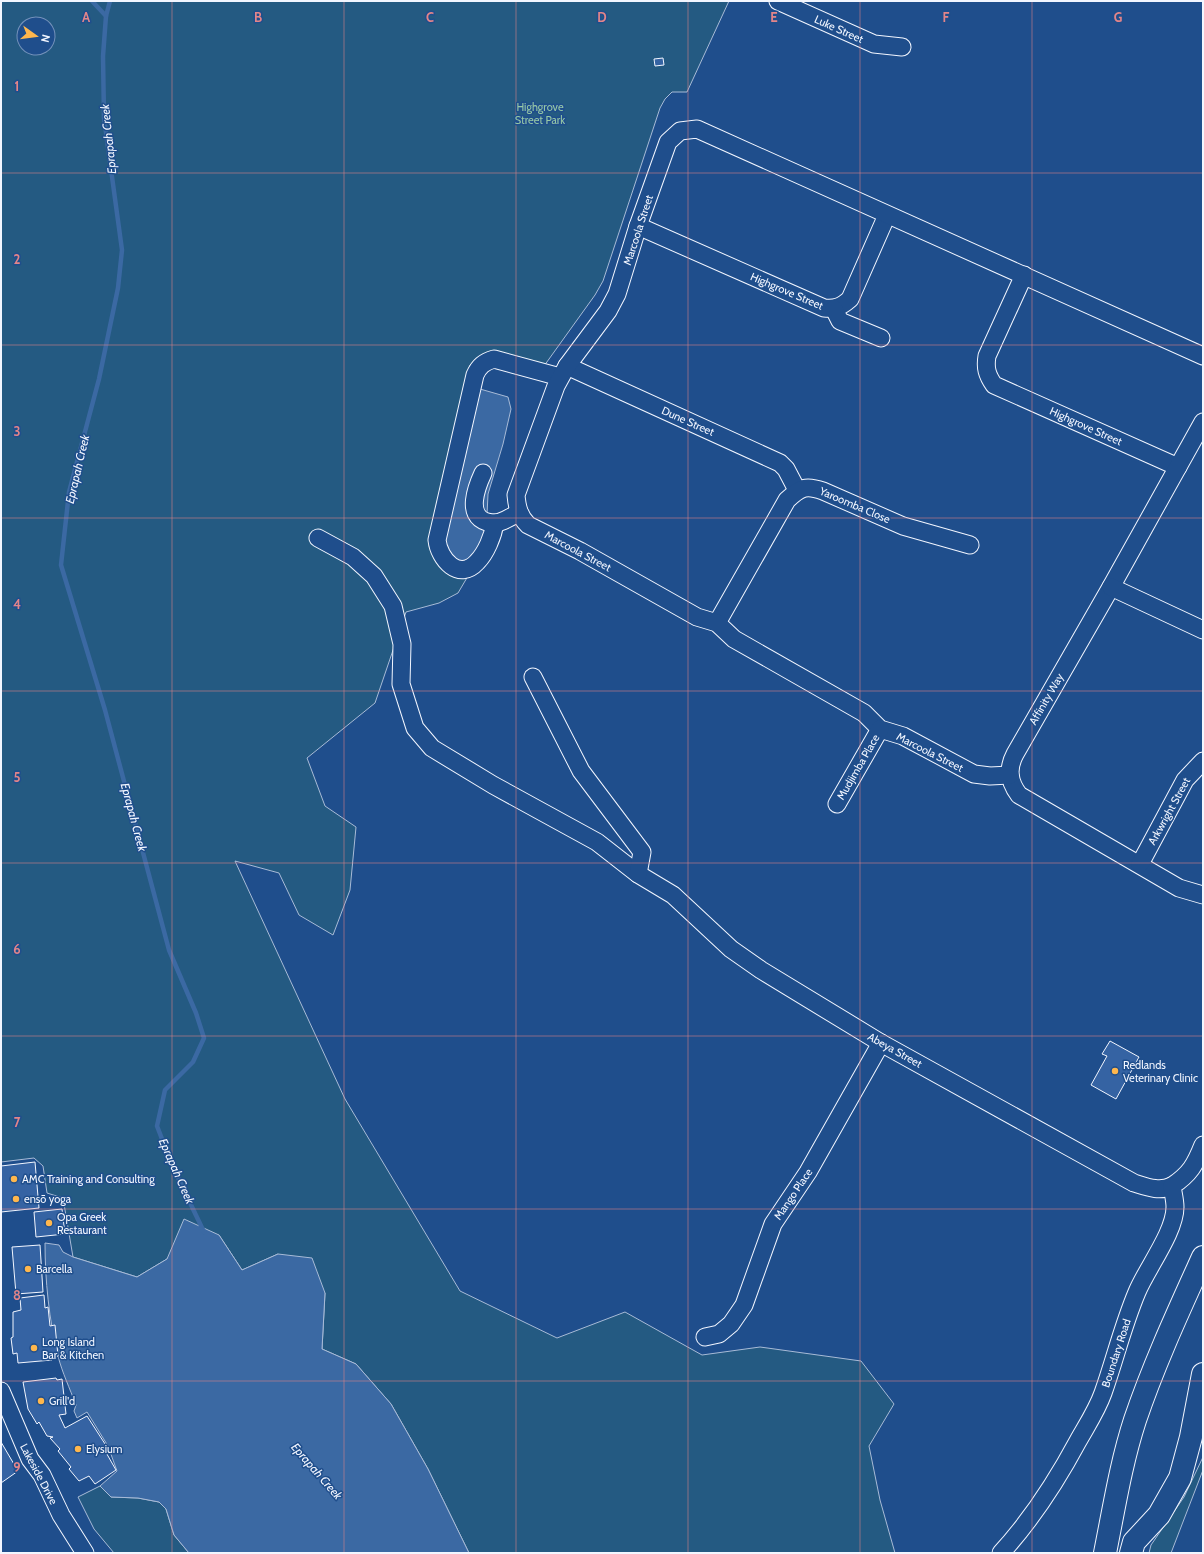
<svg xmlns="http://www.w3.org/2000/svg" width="1204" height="1554" viewBox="0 0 1204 1554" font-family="Cabin,sans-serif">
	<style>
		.green { fill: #245a82; stroke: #a8bbd7; fill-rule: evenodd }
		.water { fill: #3b69a3; stroke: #a8bbd7 }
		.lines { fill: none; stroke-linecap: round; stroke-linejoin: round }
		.stream { stroke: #3b69a3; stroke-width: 4.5 }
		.building { fill: #3563a3; stroke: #f2f6ff }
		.minor-casing { stroke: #f2f6ff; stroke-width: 19 }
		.highway-casing { stroke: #f2f6ff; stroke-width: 24 }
		.minor { stroke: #1f4e8c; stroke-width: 17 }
		.highway { stroke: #1f4e8c; stroke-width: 22 }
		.grid { fill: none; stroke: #e38589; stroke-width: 1; stroke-opacity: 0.55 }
		.poi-dot { fill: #ffb74d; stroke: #1f4e8c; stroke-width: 1.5 }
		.labels { text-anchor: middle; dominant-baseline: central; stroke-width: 3; stroke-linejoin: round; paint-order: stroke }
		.street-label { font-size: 11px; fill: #f2f6ff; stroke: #1f4e8c }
		.park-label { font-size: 11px; fill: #97c8a6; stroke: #1f4e8c }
		.poi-label { font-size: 11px; fill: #f2f6ff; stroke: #1f4e8c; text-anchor: start }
		.water-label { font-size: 12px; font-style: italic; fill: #f2f6ff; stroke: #1f4e8c }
		.grid-label { font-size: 13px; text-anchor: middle; font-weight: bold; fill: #e38589; stroke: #1f4e8c; stroke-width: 3; stroke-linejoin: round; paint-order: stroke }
	</style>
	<rect width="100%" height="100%" fill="#1f4e8c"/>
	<g class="green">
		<path d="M 1,1 L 729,1 L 687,92 L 672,92 L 665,99 L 660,108 L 603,281 L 595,295 L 544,366 L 483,355 L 470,365 L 432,539 L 468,576 L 458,593 L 439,603 L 406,612 L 375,703 L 307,758 L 325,806 L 356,827 L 350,890 L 333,935 L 299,915 L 279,873 L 235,861 L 345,1099 L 460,1291 L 557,1338 L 625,1312 L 702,1355 L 760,1347 L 861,1361 L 894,1404 L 869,1446 L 880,1500 L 895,1553 L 469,1553 L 428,1469 L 391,1404 L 356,1364 L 322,1349 L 325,1293 L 278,1254 L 242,1270 L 219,1235 L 167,1259 L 137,1277 L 73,1257 L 63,1198 L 47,1193 L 43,1166 L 34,1158 L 1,1162 ZM 24,24 L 48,24 L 48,48 L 24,48 Z"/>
		<polygon points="1203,1457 1203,1470 1171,1553 1149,1553 1151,1545 1184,1497"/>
		<polygon points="100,1486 111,1497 138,1498 159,1502 166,1509 174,1535 189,1553 114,1553 94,1529 78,1497"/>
	</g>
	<g class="water">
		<polygon points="480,389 508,397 511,409 503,444 488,494 486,536 469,562 454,561 445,544 445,536"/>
		<path d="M 184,1219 L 219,1235 L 242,1270 L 278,1254 L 312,1258 L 325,1293 L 322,1349 L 356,1364 L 391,1404 L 428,1469 L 469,1553 L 189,1553 L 174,1535 L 166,1509 L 159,1502 L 138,1498 L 111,1497 L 100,1486 L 117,1471 L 108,1446 L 87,1412 L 77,1418 L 74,1411 L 76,1405 C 70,1389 62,1372 58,1356 C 49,1320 45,1280 45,1243 L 59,1245 L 63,1252 L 73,1257 L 137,1277 L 167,1259 Z"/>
	</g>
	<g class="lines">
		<g class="stream">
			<polyline points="92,1 106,16"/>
			<polyline points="110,1 106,16 103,56 104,118 122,250 118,288 99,379 69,492 61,565 105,710 169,950 196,1013 204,1038 193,1062 165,1090 157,1126 172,1165 204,1232"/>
		</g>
	</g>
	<g class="building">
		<polygon points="663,58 664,65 655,66 654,59"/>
		<polygon points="1110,1041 1139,1057 1116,1099 1091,1085 1107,1056 1102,1054"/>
		<polygon points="35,1162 39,1208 1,1212 1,1166"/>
		<polygon points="62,1209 65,1234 36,1237 34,1212"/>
		<polygon points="40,1245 43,1292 16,1294 12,1247"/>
		<polygon points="44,1295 45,1308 48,1307 50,1326 55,1325 58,1356 53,1357 52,1360 18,1363 17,1353 13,1354 11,1338 13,1337 13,1312 21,1310 20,1298"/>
		<polygon points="56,1378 57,1380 62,1379 66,1414 59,1415 65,1428 87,1416 107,1447 104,1449 116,1470 95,1484 89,1476 79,1481 69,1469 71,1467 58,1451 60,1449 50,1438 53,1437 47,1436 39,1422 37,1424 28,1409 23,1382"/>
		<polygon points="1,1442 18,1471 1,1483"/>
	</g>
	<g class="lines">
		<g class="minor-casing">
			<g id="minor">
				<polyline points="778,1 874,44 902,47"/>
				<path d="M 638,226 L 824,308 C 836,309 841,307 850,299 L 887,215"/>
				<path d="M 1024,275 L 987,356 C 985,368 987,375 994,385 L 1178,467"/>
				<polyline points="834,309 840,321 881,338"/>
				<polyline points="567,366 780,463 786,469 797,490"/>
				<path d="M 1203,422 L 1111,587 L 1015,754 C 1007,769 1009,782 1019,795 L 1179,888 L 1203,895"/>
				<path d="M 483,473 C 477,486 465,516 487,522 C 491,523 495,524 500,522 C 506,520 513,516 519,512"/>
				<path d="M 495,523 C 493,536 486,553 477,562 C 459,582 439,559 437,540 L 475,375 C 479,366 484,362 494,359 L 560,377"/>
				<path d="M 318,538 L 353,557 L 374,576 L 393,606 L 402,644 L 401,684 L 415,728 L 432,748 L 493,785 L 597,842 L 638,874 L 673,895 L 731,949 L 761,970 L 881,1043 L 1134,1183 C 1147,1187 1159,1192 1172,1186"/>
				<polyline points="1111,587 1203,630"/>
				<path d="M 717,623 L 787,500 C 801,487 806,485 823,491 L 903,526 L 970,545"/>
				<polyline points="533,677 581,771 642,852 638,874"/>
				<path d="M 1010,775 L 990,776 L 974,774 L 903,736 L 880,729 L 864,713 L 734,639 L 717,623 L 697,617 L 580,551 L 528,525 C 519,516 517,507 516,495 L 556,386 L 567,366 L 608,311 L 617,294 L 638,226 L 668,142 L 680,131 L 697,129 L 1203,356"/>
				<polyline points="837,804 880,729"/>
				<polyline points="1140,864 1185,780 1203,761"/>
				<polyline points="705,1337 719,1334 731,1324 744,1305 773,1224 808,1172 881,1043"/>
				<polyline points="1,1391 30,1459 42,1475 61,1515 85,1553"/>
				<path d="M 1001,1553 C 1032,1519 1056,1482 1078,1441 C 1087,1425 1097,1410 1103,1393 C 1115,1359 1123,1325 1137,1292 C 1147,1268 1175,1232 1175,1207 C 1175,1200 1173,1193 1172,1186 C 1190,1174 1195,1165 1203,1145"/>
			</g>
		</g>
		<g class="highway-casing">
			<g id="highway">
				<path d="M 1105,1553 C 1114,1508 1121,1463 1135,1420 C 1154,1364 1179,1310 1203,1257"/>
				<polyline points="1131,1553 1134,1542 1159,1515 1180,1478 1191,1437 1203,1374"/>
			</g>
		</g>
		<use href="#minor" class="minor"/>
		<use href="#highway" class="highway"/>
	</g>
	<path class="grid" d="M 172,1 L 172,1553M 344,1 L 344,1553M 516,1 L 516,1553M 688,1 L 688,1553M 860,1 L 860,1553M 1032,1 L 1032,1553M 1,173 L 1203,173M 1,345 L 1203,345M 1,518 L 1203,518M 1,691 L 1203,691M 1,863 L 1203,863M 1,1036 L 1203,1036M 1,1209 L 1203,1209M 1,1381 L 1203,1381"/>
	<g class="poi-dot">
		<circle cx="1115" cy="1071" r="4"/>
		<circle cx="14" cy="1179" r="4"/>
		<circle cx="16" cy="1199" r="4"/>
		<circle cx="49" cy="1223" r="4"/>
		<circle cx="28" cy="1269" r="4"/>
		<circle cx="34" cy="1348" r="4"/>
		<circle cx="41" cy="1401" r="4"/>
		<circle cx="78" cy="1449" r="4"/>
	</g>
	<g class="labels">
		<g class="street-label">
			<text transform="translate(839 29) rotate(24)">Luke Street</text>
			<text transform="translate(638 230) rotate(-72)">Marcoola Street</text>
			<text transform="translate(787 291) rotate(23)">Highgrove Street</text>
			<text transform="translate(688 421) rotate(24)">Dune Street</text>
			<text transform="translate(1086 426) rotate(24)">Highgrove Street</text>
			<text transform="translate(855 505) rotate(23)">Yaroomba Close</text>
			<text transform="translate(578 551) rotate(28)">Marcoola Street</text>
			<text transform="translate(1046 699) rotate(-60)">Affinity Way</text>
			<text transform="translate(930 752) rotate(27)">Marcoola Street</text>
			<text transform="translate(858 767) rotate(-60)">Mudjimba Place</text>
			<text transform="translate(1169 811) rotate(-61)">Arkwright Street</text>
			<text transform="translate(895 1050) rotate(29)">Abeya Street</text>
			<text transform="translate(793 1194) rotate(-56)">Mango Place</text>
			<text transform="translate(1116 1353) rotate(-72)">Boundary Road</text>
			<text transform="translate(39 1474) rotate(62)">Lakeside Drive</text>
		</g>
		<g class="park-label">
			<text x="540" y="107">Highgrove<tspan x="540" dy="13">Street Park</tspan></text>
		</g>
		<g class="poi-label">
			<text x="1123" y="1065">Redlands<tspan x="1123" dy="13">Veterinary Clinic</tspan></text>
			<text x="22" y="1179">AMC Training and Consulting</text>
			<text x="24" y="1199">ensō yoga</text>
			<text x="57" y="1217">Opa Greek<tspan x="57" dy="13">Restaurant</tspan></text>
			<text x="36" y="1269">Barcella</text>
			<text x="42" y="1342">Long Island<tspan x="42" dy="13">Bar &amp; Kitchen</tspan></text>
			<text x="49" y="1401">Grill'd</text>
			<text x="86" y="1449">Elysium</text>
		</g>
		<g class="water-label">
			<text transform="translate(108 139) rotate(-96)">Eprapah Creek</text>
			<text transform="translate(77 469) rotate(-77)">Eprapah Creek</text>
			<text transform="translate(134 817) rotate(75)">Eprapah Creek</text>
			<text transform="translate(177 1171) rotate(66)">Eprapah Creek</text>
			<text transform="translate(317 1471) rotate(49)">Eprapah Creek</text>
		</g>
	</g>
	<g class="grid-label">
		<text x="86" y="22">A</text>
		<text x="258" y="22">B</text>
		<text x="430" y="22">C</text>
		<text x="602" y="22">D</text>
		<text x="774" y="22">E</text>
		<text x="946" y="22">F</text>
		<text x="1118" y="22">G</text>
		<text x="17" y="91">1</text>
		<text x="17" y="264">2</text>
		<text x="17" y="436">3</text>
		<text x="17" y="609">4</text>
		<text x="17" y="782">5</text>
		<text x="17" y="954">6</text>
		<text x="17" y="1127">7</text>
		<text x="17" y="1300">8</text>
		<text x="17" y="1472">9</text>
	</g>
	<rect width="1204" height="1554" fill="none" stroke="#f2f6ff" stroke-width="4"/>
	<g transform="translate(36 36) rotate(104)"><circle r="19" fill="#1f4e8c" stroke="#7391ba"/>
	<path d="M0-3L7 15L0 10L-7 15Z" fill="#ffb74d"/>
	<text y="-6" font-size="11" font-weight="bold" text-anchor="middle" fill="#f2f6ff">N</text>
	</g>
</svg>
